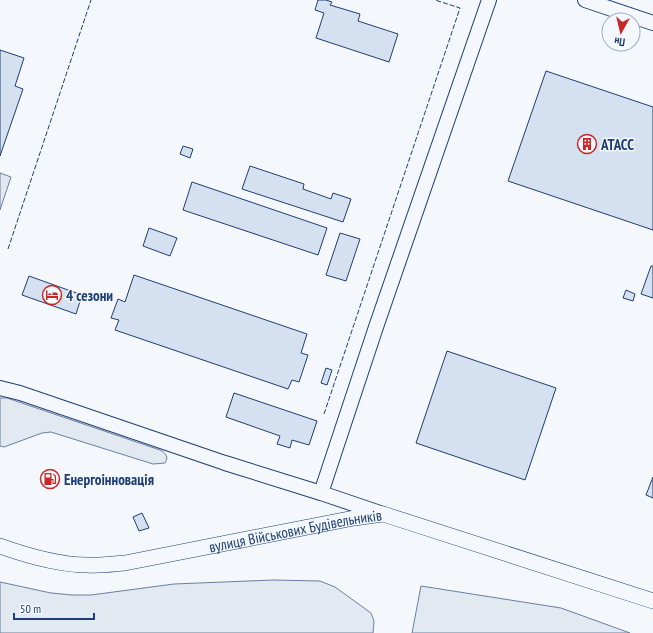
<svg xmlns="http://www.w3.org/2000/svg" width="653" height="633" viewBox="0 0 653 633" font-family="'PT Sans Narrow',sans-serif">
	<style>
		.green { fill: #e3e9f0; stroke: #687fa3 }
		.parking { fill: #e3e8f0; stroke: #687fa3 }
		.building { fill: #d5e0f0; stroke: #1d3f73 }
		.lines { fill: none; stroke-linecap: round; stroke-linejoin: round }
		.secondary-casing { stroke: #1d3f73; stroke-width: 16 }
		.primary-casing { stroke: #1d3f73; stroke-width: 16 }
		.secondary { stroke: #f4f7fb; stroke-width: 14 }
		.primary { stroke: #f4f7fb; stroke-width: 15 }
		.fence { stroke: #1d3f73; stroke-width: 1; stroke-dasharray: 5 2; stroke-linecap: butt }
		.labels { text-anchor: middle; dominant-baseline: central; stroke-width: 3; stroke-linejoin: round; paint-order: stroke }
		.poi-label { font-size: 15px; font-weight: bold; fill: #1d3f73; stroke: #f4f7fb; text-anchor: start }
		.street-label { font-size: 15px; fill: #1d3f73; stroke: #f4f7fb }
	</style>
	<rect width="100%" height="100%" fill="#f4f7fb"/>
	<g class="green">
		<path d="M 0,398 L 7,398 L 160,450 C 166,453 169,457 165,463 L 153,464 L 51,432 L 42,433 L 4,447 L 0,446 Z"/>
		<polygon points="273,580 320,581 335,587 371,613 374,621 373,633 0,633 0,582 51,593 72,595 91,595 174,584"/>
		<polygon points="421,586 561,608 630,633 412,633"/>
	</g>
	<polygon class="parking" points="0,173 11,177 0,210"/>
	<g class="building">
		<polygon points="318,0 326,0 332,2 330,5 360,14 358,21 398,34 389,62 316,38 324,13 315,10"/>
		<polygon points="0,50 24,58 15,86 23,89 0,156"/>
		<polygon points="546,71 653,107 653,230 508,181"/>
		<polygon points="183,146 193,149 190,158 180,154"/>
		<polygon points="250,166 304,184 303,189 331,199 333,193 351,199 343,222 242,189"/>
		<polygon points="192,182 327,228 318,255 183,210"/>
		<polygon points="149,228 177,238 170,256 143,246"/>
		<polygon points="340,233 360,239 346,281 326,275"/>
		<polygon points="651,266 653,266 653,298 641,294"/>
		<polygon points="134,275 307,334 301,353 308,355 299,382 292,380 288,389 115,330 119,320 111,318 118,299 125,302"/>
		<polygon points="29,276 82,295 76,314 22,295"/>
		<polygon points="626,290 635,294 633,301 623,298"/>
		<polygon points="447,351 556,388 525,480 416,443"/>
		<polygon points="326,368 332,370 327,385 321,383"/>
		<polygon points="234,393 317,421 309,445 292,440 290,448 277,444 280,436 226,417"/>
		<polygon points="653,477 653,498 646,495"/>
		<polygon points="142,513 149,528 139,531 133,517"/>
	</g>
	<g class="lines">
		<g class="secondary-casing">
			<g id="secondary">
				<polyline points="585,0 653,23"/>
				<polyline points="0,388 20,393 225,463 321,493"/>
				<polyline points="383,514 321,493 376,327 489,0"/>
			</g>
		</g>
		<g class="primary-casing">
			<g id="primary">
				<path id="s1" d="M 0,546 C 28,556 58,565 88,565 C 100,566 113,564 125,563 L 354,518 L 383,514 L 653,601"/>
			</g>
		</g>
		<use href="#secondary" class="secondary"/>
		<use href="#primary" class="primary"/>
		<g class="fence">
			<polyline points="8,249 91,0"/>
			<polyline points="324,414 460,8 435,0"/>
		</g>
	</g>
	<defs>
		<g id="building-ring" transform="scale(1)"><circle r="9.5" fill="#f4f7fb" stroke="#c62828" stroke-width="1.5"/><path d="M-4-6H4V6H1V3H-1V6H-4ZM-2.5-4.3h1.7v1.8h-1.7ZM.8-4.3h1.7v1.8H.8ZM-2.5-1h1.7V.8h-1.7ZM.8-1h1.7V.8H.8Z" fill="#c62828"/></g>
		<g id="hotel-ring" transform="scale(1)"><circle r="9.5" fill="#f4f7fb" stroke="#c62828" stroke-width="1.5"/><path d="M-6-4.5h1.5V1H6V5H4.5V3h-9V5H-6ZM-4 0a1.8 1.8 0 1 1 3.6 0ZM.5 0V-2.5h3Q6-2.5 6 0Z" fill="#c62828"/></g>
		<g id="fuel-ring" transform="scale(1)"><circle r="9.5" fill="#f4f7fb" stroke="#c62828" stroke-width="1.5"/><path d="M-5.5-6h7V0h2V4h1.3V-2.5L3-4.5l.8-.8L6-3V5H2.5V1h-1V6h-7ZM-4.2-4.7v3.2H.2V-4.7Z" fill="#c62828"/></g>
	</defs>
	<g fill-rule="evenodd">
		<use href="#building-ring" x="587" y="144"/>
		<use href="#hotel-ring" x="52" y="295"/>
		<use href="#fuel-ring" x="50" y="479"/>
	</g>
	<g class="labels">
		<g class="poi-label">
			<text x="601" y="144">АТАСС</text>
			<text x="66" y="295">4 сезони</text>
			<text x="64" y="479">Енергоінновація</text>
		</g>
		<g class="street-label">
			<text stroke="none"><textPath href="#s1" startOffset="301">вулиця Військових Будівельників</textPath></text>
		</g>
	</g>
	<g transform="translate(621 32) rotate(188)"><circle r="19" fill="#f4f7fb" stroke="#9eadc5"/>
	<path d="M0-3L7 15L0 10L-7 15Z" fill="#c62828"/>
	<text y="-6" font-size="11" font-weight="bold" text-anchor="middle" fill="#1d3f73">Пн</text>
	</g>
	<path d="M14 613v6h80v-6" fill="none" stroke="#1d3f73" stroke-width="2"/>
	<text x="20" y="613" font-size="12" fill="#1d3f73" stroke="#f4f7fb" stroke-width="3" paint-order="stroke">50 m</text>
</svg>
